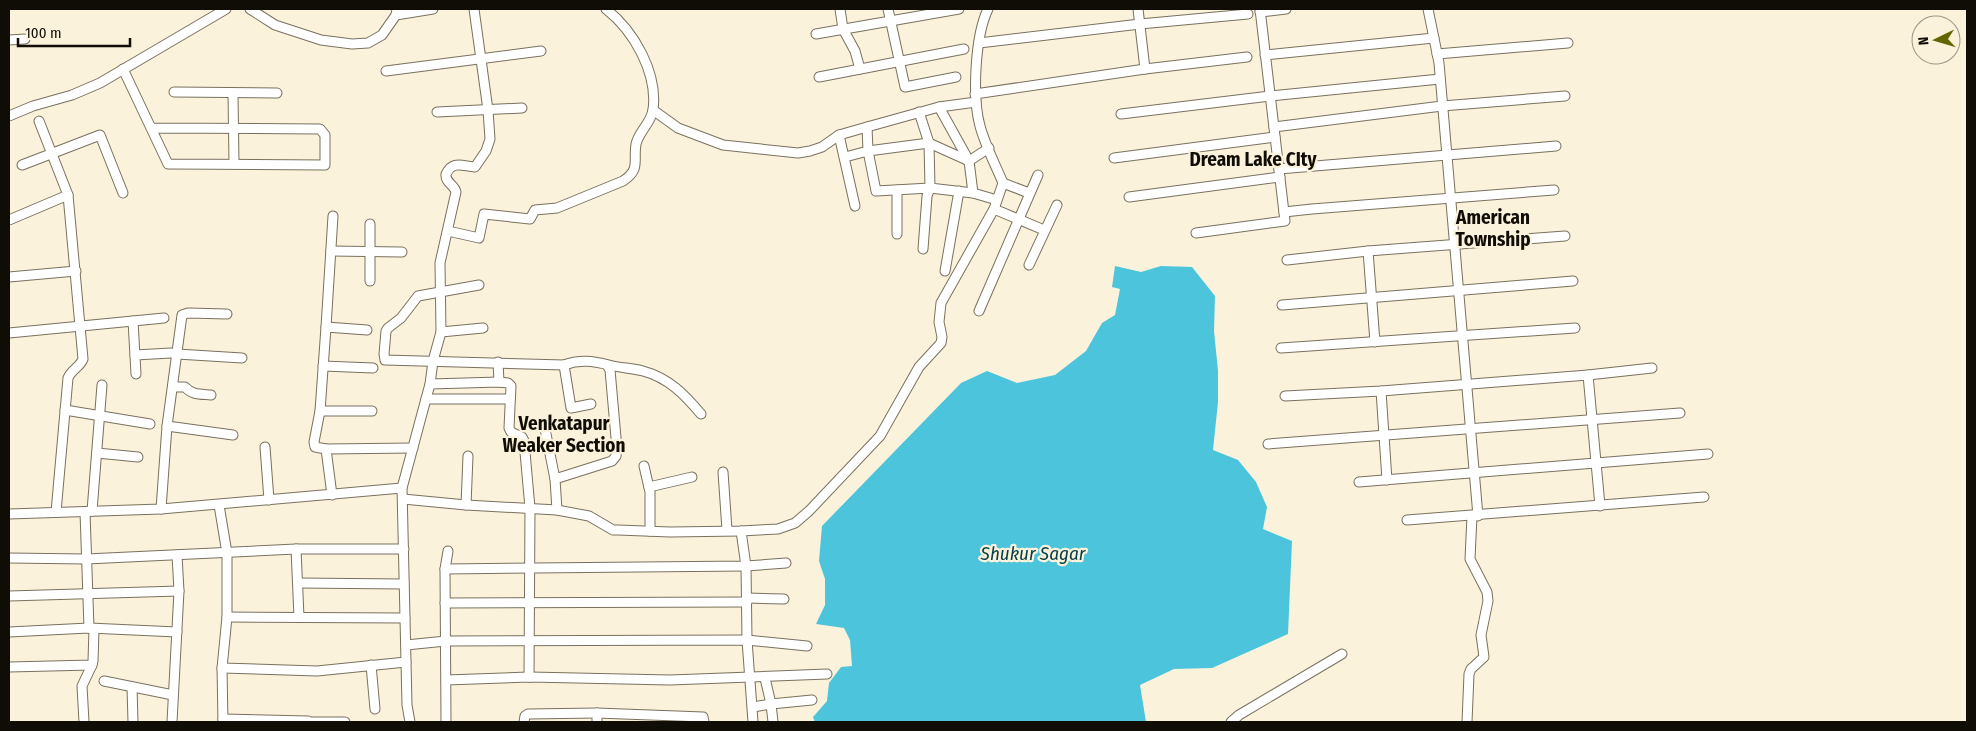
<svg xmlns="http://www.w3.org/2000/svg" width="1976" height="731" viewBox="0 0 1976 731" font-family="'Fira Sans Condensed',sans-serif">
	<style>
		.water { fill: #4bc4dc }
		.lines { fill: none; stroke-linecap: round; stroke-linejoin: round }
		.minor-casing { stroke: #79715e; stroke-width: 11 }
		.minor { stroke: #fff; stroke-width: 9 }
		.labels { text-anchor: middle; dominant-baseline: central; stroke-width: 4.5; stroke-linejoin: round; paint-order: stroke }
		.neighbourhood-label { font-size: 19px; font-weight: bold; fill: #100d06; stroke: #fbf2dc }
		.water-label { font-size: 19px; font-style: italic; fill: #07404a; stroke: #fbf2dc }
	</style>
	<rect width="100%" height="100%" fill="#fbf2dc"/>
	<polygon class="water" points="1115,266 1141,272 1161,266 1192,267 1215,296 1214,331 1218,371 1218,402 1213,450 1238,460 1256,482 1267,507 1263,529 1292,541 1288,634 1212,668 1174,669 1140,685 1146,722 815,722 813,717 827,701 829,683 841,667 852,666 850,640 844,628 816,624 825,605 825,579 819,561 822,526 961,383 987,371 1017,383 1055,375 1086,351 1102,323 1115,315 1120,289 1112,287"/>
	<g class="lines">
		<g class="minor-casing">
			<g id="minor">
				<polyline points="250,9 275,25 321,40 352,44 368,43 382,35 396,15 397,9"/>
				<polyline points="840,9 843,29 855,51 860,69"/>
				<polyline points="888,9 905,87 956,77"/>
				<polyline points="1138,9 1145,69"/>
				<polyline points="1428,9 1439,63 1478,516"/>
				<polyline points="1260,12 1286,9"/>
				<polyline points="396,15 433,9"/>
				<polyline points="816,34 959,9"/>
				<polyline points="9,40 25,39"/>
				<polyline points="979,43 1140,24 1248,14"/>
				<polyline points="1437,54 1568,43"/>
				<polyline points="1265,55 1434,38"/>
				<polyline points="123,69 168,164 325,165 325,135 320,129 151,128"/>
				<polyline points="386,71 541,51"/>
				<polyline points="819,77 964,49"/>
				<polyline points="174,92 277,93"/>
				<polyline points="233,93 234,164"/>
				<polyline points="975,94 1145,69 1247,57"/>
				<polyline points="939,107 969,161 973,193"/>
				<polyline points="653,110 678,128 723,145 798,153 810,151 822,147 839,135 867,127 939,107 976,102"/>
				<polyline points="437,112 522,108"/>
				<polyline points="919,112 929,143 930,188 973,193 997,200"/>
				<polyline points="1121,114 1270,96 1440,79"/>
				<polyline points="9,116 33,106 72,95 100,83 226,9"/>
				<path d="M 39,121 L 68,195 L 83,359 C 80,367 71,370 68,378 L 56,512"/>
				<polyline points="867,127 868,151 876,191 930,188 927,196 923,249"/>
				<polyline points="1274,127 1442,106 1565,96"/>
				<polyline points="839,135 855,206"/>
				<polyline points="845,157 868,151 929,143 969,161 989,148"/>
				<polyline points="1114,158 1275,137"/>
				<polyline points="22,165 100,135 123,193"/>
				<polyline points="1279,169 1556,146"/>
				<polyline points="1003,183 1029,193"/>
				<polyline points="1129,197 1280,177"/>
				<polyline points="994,209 1044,230"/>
				<polyline points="1284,212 1312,209 1554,190"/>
				<polyline points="9,220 68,195"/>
				<polyline points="370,224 370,281"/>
				<path d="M 448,231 L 479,238 L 484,214 L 530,219 L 535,210 L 557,208 L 623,181 C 641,169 633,161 636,144 C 639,131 651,123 653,110 C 658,73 634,31 606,9"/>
				<polyline points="1196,233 1285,221 1260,9"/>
				<polyline points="897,234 897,190"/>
				<polyline points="331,251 402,252"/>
				<polyline points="1368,251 1375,342"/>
				<polyline points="1287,260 1368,251 1565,236"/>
				<polyline points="1029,265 1057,205"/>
				<polyline points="945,271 959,191"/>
				<polyline points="9,277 76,271"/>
				<path d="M 479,285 L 418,296 L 401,318 L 388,328 L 386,331 L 384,354 L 385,360 L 564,365 C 580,359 593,361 609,365 C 620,368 632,368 643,371 C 669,378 685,395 701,414"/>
				<polyline points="1282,305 1573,281"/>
				<polyline points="979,311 1038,175"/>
				<polyline points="133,321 136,374"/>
				<polyline points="326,327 333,216"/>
				<polyline points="441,332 483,328"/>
				<polyline points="9,333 164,318"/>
				<polyline points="1281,348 1575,328"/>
				<polyline points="177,354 242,358"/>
				<polyline points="135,355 171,353"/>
				<polyline points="498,362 499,382"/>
				<polyline points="564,365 571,408 591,404"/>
				<polyline points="323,366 373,368"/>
				<polyline points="1588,375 1652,368"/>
				<polyline points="430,384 499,382 508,383 511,386 509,428 511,432 522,437 524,441 530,508 529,677"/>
				<path d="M 173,387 L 185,387 C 192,395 200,394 211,395"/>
				<polyline points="1381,391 1387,480"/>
				<polyline points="1285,396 1381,391 1588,375 1600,506"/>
				<polyline points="426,399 510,399"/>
				<polyline points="65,410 150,424"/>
				<polyline points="320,411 372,411"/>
				<polyline points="544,424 555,479"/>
				<polyline points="167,426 233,435"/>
				<polyline points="1268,444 1680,413"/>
				<polyline points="265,447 269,500"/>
				<polyline points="326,449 315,447 314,442 320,411 326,327 367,330"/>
				<polyline points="97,453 138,457"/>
				<polyline points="644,466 650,492 650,531"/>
				<polyline points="723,472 727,530"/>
				<polyline points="1359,482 1708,454"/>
				<polyline points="649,487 692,477"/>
				<polyline points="332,495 326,449 413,448"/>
				<path d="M 403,499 L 466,505 L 557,510 L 589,516 L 613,530 L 618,530 L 670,532 L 741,531 L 778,529 L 795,523 L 809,511 L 880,436 L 919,367 L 941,343 L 942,337 L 939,322 L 941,303 L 994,209 L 1003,183 C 995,164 985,145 980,126 C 972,97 975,36 988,9"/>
				<polyline points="219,505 227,553 227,617 222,668 223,722"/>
				<polyline points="466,505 468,456"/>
				<polyline points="161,509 167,426 182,315 188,313 227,314"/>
				<polyline points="557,510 555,479 612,461 616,456 617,449 610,370 607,365"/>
				<polyline points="92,511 102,385"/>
				<polyline points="85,512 89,628"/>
				<polyline points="9,514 161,509 402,488"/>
				<polyline points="1407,520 1704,497"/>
				<polyline points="741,531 746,566 747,640 753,722"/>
				<polyline points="296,549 299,617"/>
				<polyline points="9,558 86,559 296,549 404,549"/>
				<polyline points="445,569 746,566 786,563"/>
				<polyline points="298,583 404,584"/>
				<polyline points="9,596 179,591"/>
				<polyline points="747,598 784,599"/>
				<polyline points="445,603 747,602"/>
				<polyline points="227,617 405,618"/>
				<polyline points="9,632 89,628 177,632"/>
				<polyline points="406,645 446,641 747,640 807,646"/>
				<polyline points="371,665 375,709"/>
				<polyline points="9,667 92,665 93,661 94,629"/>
				<polyline points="222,668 317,671 406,662"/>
				<polyline points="765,678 771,704 773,722"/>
				<polyline points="446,680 529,677 670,680 827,674"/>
				<polyline points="104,681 173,695"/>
				<polyline points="132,687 133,722"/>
				<polyline points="753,707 771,704 812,700"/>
				<polyline points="223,719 308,721"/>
				<polyline points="84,722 82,686 92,665"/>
				<polyline points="172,722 179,591 177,555"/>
				<polyline points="308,722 345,722"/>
				<path d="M 410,722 L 407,705 L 402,488 L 430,384 L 433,361 L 441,332 L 440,263 L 456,192 C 454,184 445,183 446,174 C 453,160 462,166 475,167 L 486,151 L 490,139 L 488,110 L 474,9"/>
				<polyline points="446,722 445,569 448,551"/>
				<polyline points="524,722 525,716 528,714 597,713"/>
				<polyline points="597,722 597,713 703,717 704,722"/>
				<polyline points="1231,722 1239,715 1342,654"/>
				<polyline points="1467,722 1469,674 1471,669 1484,657 1481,635 1488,601 1487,592 1470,559 1472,516"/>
			</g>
		</g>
		<use href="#minor" class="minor"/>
	</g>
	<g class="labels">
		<g class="neighbourhood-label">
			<text x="1253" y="159">Dream Lake CIty</text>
			<text x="1493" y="217">American<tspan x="1493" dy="22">Township</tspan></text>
			<text x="564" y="423">Venkatapur<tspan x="564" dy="22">Weaker Section</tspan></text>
		</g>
		<g class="water-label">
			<text x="1033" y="553">Shukur Sagar</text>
		</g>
	</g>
	<rect width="1976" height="731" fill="none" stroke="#100d06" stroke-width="20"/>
	<g transform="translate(1936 40) rotate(265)"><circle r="24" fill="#fbf2dc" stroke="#9d9686"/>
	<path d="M0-4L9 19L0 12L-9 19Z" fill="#626500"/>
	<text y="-8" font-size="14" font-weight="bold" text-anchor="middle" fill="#100d06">N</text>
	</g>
	<path d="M18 38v8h112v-8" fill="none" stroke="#100d06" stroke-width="2.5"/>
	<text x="25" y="38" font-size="15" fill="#100d06" stroke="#fbf2dc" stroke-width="4" paint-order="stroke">100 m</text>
</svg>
